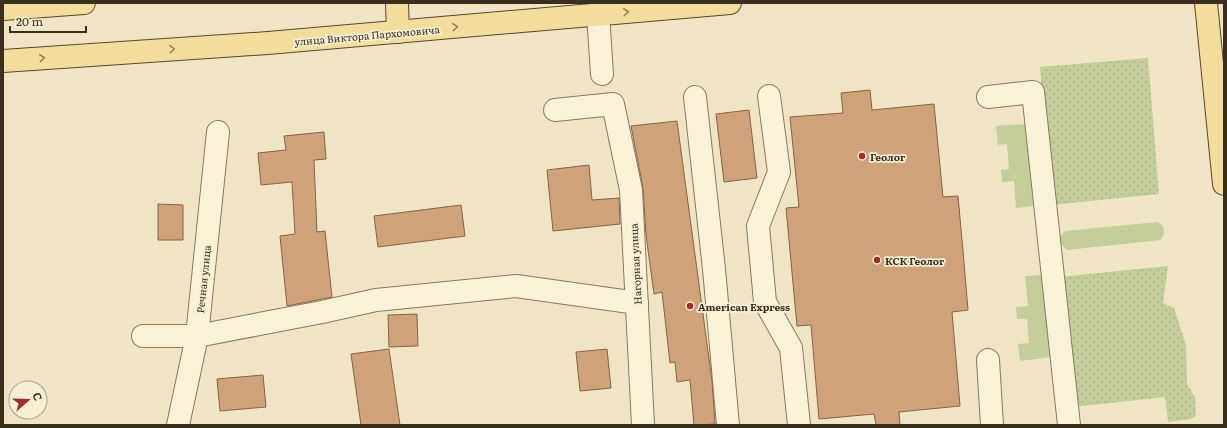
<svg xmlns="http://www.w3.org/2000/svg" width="1227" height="428" viewBox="0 0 1227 428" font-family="Literata,serif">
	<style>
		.park { fill: url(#park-dots) }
		.garden { fill: #c4ce98 }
		.building { fill: #cea27a; stroke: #8a623f }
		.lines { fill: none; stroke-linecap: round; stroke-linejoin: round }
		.minor-casing { stroke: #8b775a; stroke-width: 24 }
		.major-casing { stroke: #58452e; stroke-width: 24 }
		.minor { stroke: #faf2d8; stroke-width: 22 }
		.major { stroke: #f3dd9c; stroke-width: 22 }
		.oneway { stroke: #96865e }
		.poi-dot { fill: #9b2f29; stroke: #f6efd4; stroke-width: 1.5 }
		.labels { text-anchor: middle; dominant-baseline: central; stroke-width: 3.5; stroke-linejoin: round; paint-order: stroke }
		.street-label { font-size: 10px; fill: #3a2e1f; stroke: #f6efd4 }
		.poi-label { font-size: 10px; font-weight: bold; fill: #3a2e1f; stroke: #f6efd4; text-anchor: start }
	</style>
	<defs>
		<pattern id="park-dots" width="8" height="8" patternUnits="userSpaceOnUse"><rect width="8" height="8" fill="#c4ce98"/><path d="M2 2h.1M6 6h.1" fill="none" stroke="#a9b183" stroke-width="1.8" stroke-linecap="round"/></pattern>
	</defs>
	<rect width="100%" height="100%" fill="#efe5c5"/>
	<g class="park">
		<polygon points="1148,58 1159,194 1051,205 1040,67"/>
		<polygon points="1168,266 1163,303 1174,308 1186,345 1187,384 1195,397 1196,416 1190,419 1168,422 1165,397 1074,407 1059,277"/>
	</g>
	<g class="garden">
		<polygon points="1026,124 1033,206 1016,208 1014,181 1002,182 1001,170 1009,169 1007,144 998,145 996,126"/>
		<polygon points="1158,222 1163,226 1164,234 1161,240 1067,250 1061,244 1060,237 1065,231"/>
		<polygon points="1042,275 1051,357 1020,361 1018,344 1029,343 1027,319 1017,319 1016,307 1028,306 1025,276"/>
	</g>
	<g class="building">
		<polygon points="870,90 872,110 934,104 943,197 958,196 963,251 968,310 952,312 960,406 899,412 900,425 876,425 874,414 819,419 811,325 797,326 786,208 799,207 790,117 843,113 841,93"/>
		<polygon points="749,110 757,178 724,182 716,114"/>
		<polygon points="677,121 712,381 715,424 694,425 690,380 677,382 675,362 670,363 662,292 654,294 646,235 643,188 631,126"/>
		<polygon points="324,132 326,159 314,160 317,232 325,231 332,297 287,306 280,236 295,234 292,182 261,185 258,153 286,150 284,136"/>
		<polygon points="589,165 592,200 619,198 620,224 553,231 547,170"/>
		<polygon points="158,204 183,205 183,240 158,240"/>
		<polygon points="461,205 465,236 378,247 374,216"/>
		<polygon points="417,314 418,346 389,347 388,315"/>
		<polygon points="389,349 400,425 361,425 351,354"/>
		<polygon points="607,349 611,388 580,391 576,352"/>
		<polygon points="263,375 266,407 220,411 217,379"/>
	</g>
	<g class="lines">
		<g class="minor-casing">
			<g id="minor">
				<polyline points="598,14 602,74"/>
				<polyline points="769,96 779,172 758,226 765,302 791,348 799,425"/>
				<polyline points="695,97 714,269 728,425"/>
				<polyline points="988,97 1033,92 1069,425"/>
				<polyline points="555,110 613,104 631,190 643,425"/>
				<polyline points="143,336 197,336 322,312 376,300 516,286 637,303"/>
				<polyline points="988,360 992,425"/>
				<polyline points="178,425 197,336 218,132"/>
			</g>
		</g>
		<g class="major-casing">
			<g id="major">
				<polyline points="397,3 398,32"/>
				<polyline points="1206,3 1224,184"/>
				<polyline points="3,9 84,3"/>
				<polyline points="3,61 268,43 730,3"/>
			</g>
		</g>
		<use href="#minor" class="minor"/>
		<use href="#major" class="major"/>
	</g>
	<defs><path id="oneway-chevron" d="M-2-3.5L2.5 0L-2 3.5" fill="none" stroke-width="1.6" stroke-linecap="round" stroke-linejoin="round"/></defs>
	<g class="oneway">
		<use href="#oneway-chevron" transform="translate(626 12) rotate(-5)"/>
		<use href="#oneway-chevron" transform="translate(455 27) rotate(-5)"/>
		<use href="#oneway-chevron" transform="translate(172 49) rotate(-4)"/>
		<use href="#oneway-chevron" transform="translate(42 58) rotate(-5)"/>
	</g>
	<g class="poi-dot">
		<circle cx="862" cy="156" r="4"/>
		<circle cx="877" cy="260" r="4"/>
		<circle cx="690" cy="306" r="4"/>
	</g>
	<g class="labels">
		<g class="street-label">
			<text transform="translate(367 35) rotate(-5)">улица Виктора Пархомовича</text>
			<text transform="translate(635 264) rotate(-93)">Нагорная улица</text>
			<text transform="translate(203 279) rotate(-84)">Речная улица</text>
		</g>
		<g class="poi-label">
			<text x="870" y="156">Геолог</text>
			<text x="885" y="260">КСК Геолог</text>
			<text x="698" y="306">American Express</text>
		</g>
	</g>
	<rect width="1227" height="428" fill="none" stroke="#3a2e1f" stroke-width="8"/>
	<g transform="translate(28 400) rotate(70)"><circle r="19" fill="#f6efd4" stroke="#aba28c"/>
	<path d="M0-3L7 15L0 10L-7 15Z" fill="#9b2f29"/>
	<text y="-6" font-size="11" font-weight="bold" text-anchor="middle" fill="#3a2e1f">С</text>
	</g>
	<path d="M10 26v6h76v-6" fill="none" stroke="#3a2e1f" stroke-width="2"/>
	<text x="16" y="26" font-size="12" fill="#3a2e1f" stroke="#f6efd4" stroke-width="3" paint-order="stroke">20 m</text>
</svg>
